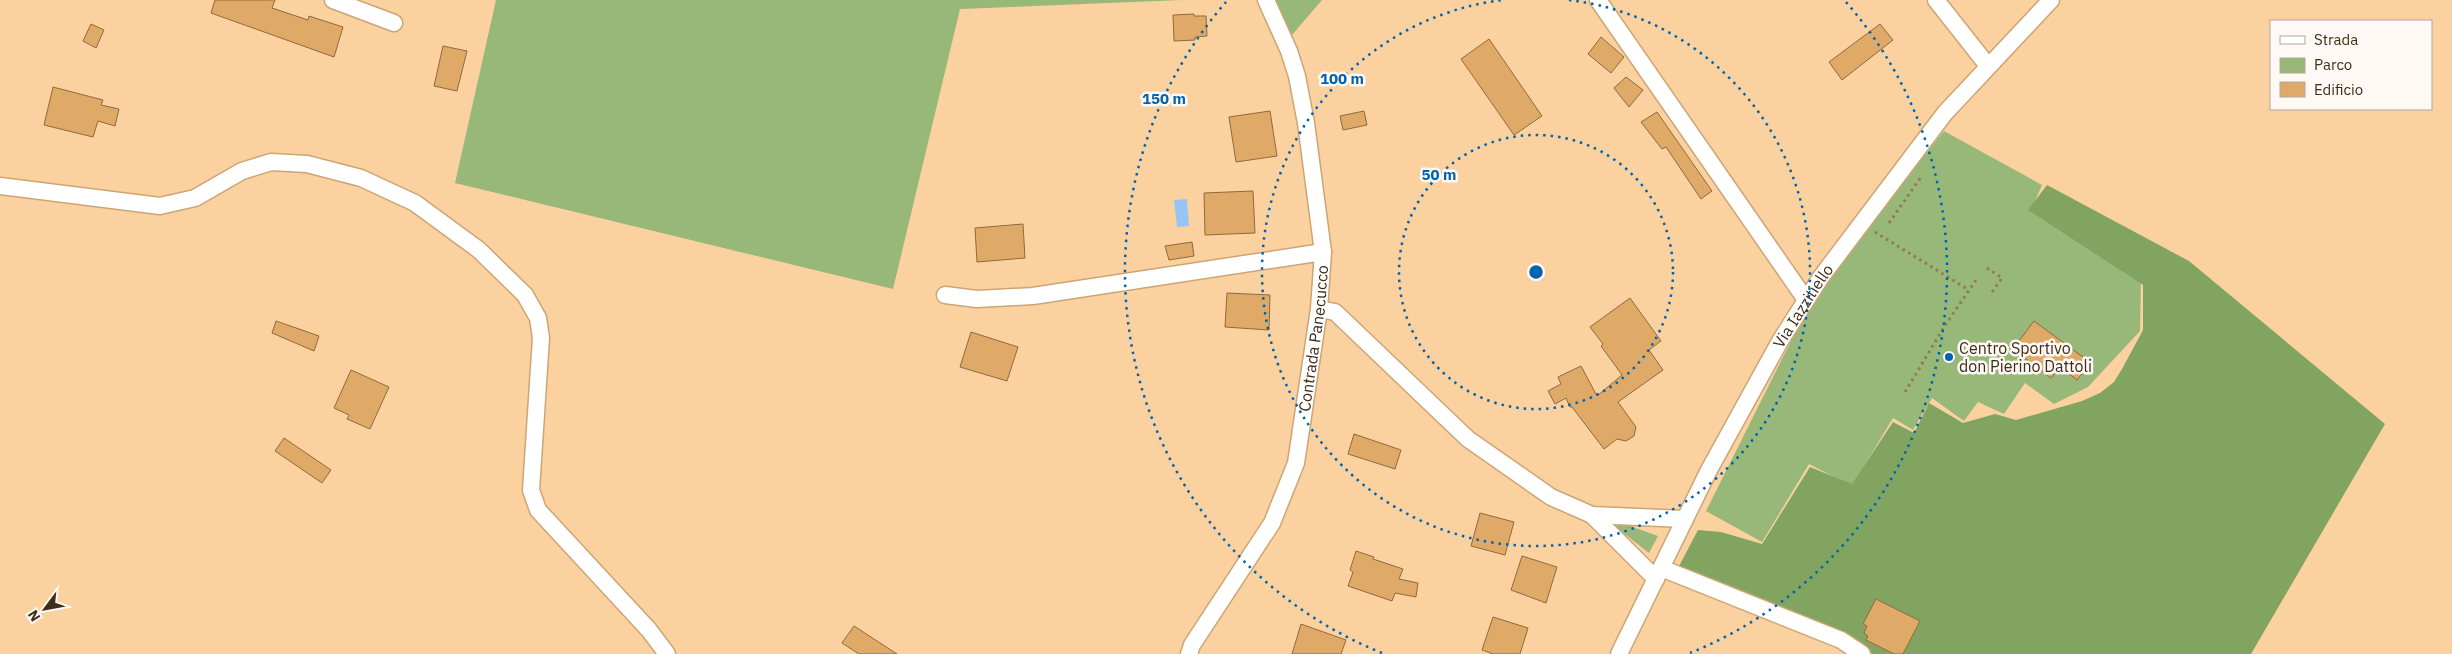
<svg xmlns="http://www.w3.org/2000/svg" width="2452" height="654" viewBox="0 0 2452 654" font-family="'IBM Plex Sans',sans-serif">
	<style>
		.green { fill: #97b879 }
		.forest { fill: #81a560 }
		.water { fill: #98c4f4 }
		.building { fill: #dfaa68; stroke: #906a3c }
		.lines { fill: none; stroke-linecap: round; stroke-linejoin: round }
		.minor-casing { stroke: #cda575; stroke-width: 19 }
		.path { stroke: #947857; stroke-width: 3; stroke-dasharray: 2.5 4; stroke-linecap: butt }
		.minor { stroke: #fff; stroke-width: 16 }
		.ring { fill: none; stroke: #0063af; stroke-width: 2.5; stroke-dasharray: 2.5 5 }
		.poi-dot { fill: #0063af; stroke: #fef9f5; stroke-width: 2 }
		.labels { text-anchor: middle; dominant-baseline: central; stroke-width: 5; stroke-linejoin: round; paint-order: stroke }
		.street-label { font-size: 16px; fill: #3d2d19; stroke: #fef9f5 }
		.poi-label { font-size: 16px; fill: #3d2d19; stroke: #fef9f5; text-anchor: start }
		.centre { fill: #0063af; stroke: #fef9f5; stroke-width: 2.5 }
		.ring-label { font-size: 15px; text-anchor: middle; font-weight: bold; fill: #0063af; stroke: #fef9f5; stroke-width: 5; stroke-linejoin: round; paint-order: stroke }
	</style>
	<rect width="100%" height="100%" fill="#fbd1a0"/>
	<g class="green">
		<polygon points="496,0 1182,0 960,9 893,289 455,183"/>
		<polygon points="1272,0 1322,0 1292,35"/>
		<polygon points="1944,131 2042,185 2032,208 2141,275 2140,331 2088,387 2054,404 2025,383 2004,414 1978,402 1964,421 1932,398 1913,430 1893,418 1852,486 1809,464 1762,542 1706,511 1799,325 1857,240"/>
		<polygon points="1619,522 1658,536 1649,553 1616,527"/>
	</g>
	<polygon class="forest" points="2047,185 2189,261 2385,424 2251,654 1873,654 1832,630 1678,568 1698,530 1721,532 1762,544 1810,467 1852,484 1893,422 1914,433 1929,403 1963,423 1995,414 2016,420 2082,401 2100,393 2114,382 2122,369 2143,330 2143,285 2028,210"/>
	<polygon class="water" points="1187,199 1189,226 1177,227 1174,200"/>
	<g class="building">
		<polygon points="215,0 275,0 272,8 308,20 309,16 343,27 334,57 211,13"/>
		<polygon points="1194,14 1194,16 1206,16 1207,36 1195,37 1195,40 1174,41 1173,15"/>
		<polygon points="91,24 104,30 96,48 83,41"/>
		<polygon points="1880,24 1893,40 1842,80 1829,62"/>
		<polygon points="1601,37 1624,57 1611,73 1588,54"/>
		<polygon points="1489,39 1542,116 1514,135 1461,59"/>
		<polygon points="443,46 467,51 457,91 434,86"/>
		<polygon points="1626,77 1643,90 1629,107 1614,88"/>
		<polygon points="53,87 103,100 101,105 119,109 115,126 98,121 93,137 44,125"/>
		<polygon points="1270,111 1277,156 1236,162 1229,117"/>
		<polygon points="1364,111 1367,125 1343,130 1340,116"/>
		<polygon points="1657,112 1712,191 1701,199 1666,147 1662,149 1641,122"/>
		<polygon points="1253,191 1255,233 1205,235 1204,193"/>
		<polygon points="1023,224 1025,258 977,262 975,228"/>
		<polygon points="1192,242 1194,256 1169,260 1165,246"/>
		<polygon points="1227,293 1270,295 1269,330 1225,327"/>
		<polygon points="1630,298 1661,341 1649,350 1663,370 1618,402 1636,427 1634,436 1626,441 1617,439 1604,449 1572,407 1570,407 1566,398 1555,404 1548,391 1561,384 1558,377 1581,366 1597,396 1622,375 1601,346 1603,344 1590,327"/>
		<polygon points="276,321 319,336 314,351 272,333"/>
		<polygon points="2034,321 2091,363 2077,380 2060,367 2051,378 2013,349"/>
		<polygon points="971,332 1018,347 1007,381 960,367"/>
		<polygon points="351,370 389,387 370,429 347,419 349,415 334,408"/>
		<polygon points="1354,434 1401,450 1395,469 1348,454"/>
		<polygon points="284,438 331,470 322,483 275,451"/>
		<polygon points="1480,513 1514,522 1505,555 1471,546"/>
		<polygon points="1356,551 1374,557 1373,559 1403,569 1399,579 1418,583 1416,597 1395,593 1392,601 1348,586 1353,572 1350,570"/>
		<polygon points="1522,556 1557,567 1546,603 1511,590"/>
		<polygon points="1876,599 1920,621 1903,654 1894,654 1866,640 1868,636 1864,633 1867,626 1863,624"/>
		<polygon points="1493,617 1528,628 1520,654 1493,654 1482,650"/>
		<polygon points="1301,624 1346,640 1341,654 1292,654"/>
		<polygon points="854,626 897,654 859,654 842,643"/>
	</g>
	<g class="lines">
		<g class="minor-casing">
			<g id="minor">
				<polyline points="333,0 394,23"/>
				<polyline points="1598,0 1806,300"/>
				<polyline points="1936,0 1988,66"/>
				<polyline points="0,186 160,206 195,198 242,171 271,162 307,164 361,178 415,203 479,250 525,295 538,318 541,338 531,490 538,510 649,630 667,654"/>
				<polyline points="945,295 977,299 1033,296 1323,252"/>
				<polyline points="1319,309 1335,312 1468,439 1551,497 1592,515 1685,519"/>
				<polyline points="1592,515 1656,579"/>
				<polyline points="1661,568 1841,640 1862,654"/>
				<path id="s1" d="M 1189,654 L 1192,645 L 1272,523 L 1296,463 L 1319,309 L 1323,252 L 1306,123 L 1297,76 L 1289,51 L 1266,0"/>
				<path id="s2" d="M 1619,654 L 1709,470 L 1780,341 L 1821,277 L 1945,113 L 2051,0"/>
			</g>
		</g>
		<g class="path">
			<polyline points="1889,223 1921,177"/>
			<polyline points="1875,232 1969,290"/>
			<polyline points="1987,268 2002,278 1992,292"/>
			<polyline points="1905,392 1946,324 1976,280"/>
		</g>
		<use href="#minor" class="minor"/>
	</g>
	<g class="ring">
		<circle cx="1536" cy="272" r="137"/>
		<path d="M1569 0A274 274 0 1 1 1503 0"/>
		<path d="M1382 653A411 411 0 0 1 1226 2M1846 2A411 411 0 0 1 1690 653"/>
	</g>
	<circle class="poi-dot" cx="1949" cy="357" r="5"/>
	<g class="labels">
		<g class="street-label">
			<text stroke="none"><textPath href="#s2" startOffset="394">Via Iazzitiello</textPath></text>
			<text stroke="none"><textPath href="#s1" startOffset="346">Contrada Panecucco</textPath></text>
		</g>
		<g class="poi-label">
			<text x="1959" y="348">Centro Sportivo<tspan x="1959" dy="18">don Pierino Dattoli</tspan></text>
		</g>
	</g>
	<circle cx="1536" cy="272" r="8" class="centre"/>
	<g class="ring-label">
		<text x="1342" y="84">100 m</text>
		<text x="1164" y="104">150 m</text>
		<text x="1439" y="180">50 m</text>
	</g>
	<rect x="2270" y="20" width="162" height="90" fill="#fef9f5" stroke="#b1a79d"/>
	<rect x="2280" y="36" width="25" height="8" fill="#ffffff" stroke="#b1a79d"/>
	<text x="2314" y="45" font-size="15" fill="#3d2d19">Strada</text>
	<rect x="2280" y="58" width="25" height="15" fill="#97b879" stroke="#b1a79d"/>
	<text x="2314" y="70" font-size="15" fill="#3d2d19">Parco</text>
	<rect x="2280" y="82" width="25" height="15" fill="#dfaa68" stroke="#b1a79d"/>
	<text x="2314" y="95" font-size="15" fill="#3d2d19">Edificio</text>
	<g transform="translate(45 609) rotate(238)" stroke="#fef9f5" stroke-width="4" paint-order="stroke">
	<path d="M0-4L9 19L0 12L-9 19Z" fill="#3d2d19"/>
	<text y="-8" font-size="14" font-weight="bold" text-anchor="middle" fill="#3d2d19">N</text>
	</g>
</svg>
